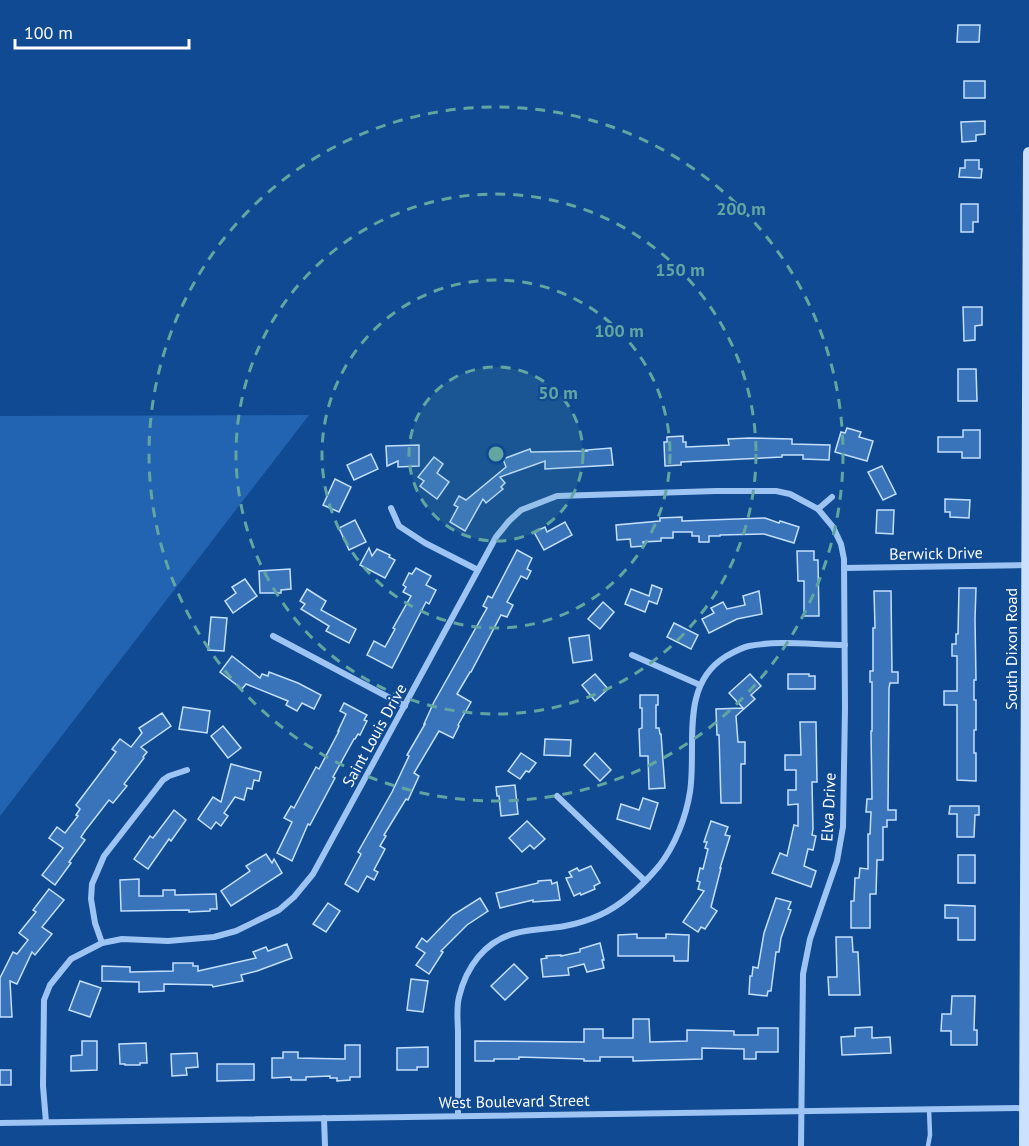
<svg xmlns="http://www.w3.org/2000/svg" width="1029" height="1146" viewBox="0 0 1029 1146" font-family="'PT Sans',sans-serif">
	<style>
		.green { fill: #2264b2 }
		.building { fill: #3974bb; stroke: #c4dffd; stroke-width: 1.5 }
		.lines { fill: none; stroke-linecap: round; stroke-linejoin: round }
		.service { stroke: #9dc4f3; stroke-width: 4.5 }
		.minor { stroke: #9dc4f3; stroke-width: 6 }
		.secondary { stroke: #cce1fd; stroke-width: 12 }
		.ring { fill: none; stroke: #63a6a1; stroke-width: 3; stroke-dasharray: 10 8 }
		.labels { text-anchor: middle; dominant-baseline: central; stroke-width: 4.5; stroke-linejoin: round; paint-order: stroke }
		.street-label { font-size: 16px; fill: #fff; stroke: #104a92 }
		.centre { fill: #63a6a1; stroke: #104a92; stroke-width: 3 }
		.ring-label { font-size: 18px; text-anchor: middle; font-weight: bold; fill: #63a6a1; stroke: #104a92; stroke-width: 4.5; stroke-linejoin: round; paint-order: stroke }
	</style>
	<rect width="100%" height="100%" fill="#104a92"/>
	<polygon class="green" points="309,415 0,816 0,416"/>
	<g class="building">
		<polygon points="958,25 980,25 979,42 957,42"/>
		<rect x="964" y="81" width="21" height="17"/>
		<polygon points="985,121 985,134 976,135 976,141 962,142 961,122"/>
		<polygon points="965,160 979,160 979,169 982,169 981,178 959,177 960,168 965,168"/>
		<polygon points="961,204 978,204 978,222 973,222 973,232 961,232"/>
		<polygon points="963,307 982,307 982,325 975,326 975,340 964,341"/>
		<polygon points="958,369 976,369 977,401 958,401"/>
		<polygon points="847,428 861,432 859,437 873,441 867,461 835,452 841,432 845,433"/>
		<polygon points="963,430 980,430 980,458 962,458 962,452 938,452 938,437 963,437"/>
		<polygon points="683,436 683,442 686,442 686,447 729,445 728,439 749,438 792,439 792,444 830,445 829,460 803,459 803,455 782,455 782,457 681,462 681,465 665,466 664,442 667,442 667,437"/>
		<polygon points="419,445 419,466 398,467 398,461 387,466 386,446"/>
		<polygon points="611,448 613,465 545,469 545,461 500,477 505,483 501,487 503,489 486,503 483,499 465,531 450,522 458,507 454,505 459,496 466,500 506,467 503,459 530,449 531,452 587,451 586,450"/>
		<polygon points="371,454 378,469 354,480 347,465"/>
		<polygon points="434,457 443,464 437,473 449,482 437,499 420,486 424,481 418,477"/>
		<polygon points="882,466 896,494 883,500 868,472"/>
		<polygon points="335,479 351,487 339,512 323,505"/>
		<polygon points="945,499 970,500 969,518 950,517 950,512 945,512"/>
		<polygon points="877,510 894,510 893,534 876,533"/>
		<polygon points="682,517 682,521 765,518 779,523 780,521 799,527 794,543 764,534 720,535 720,536 709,536 709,542 699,542 699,536 692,536 692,532 673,532 673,538 661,538 661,541 643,542 644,546 631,547 630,539 617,540 616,525 660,521 660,518"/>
		<polygon points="355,520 366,542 349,550 339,528"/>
		<polygon points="565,522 572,535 544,550 534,532 545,527 547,532"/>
		<polygon points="369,548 372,556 377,549 390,555 389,557 395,560 385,578 360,565"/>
		<polygon points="517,550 532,558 527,569 531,571 527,579 521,576 507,602 513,605 507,617 501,615 471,672 470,672 457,694 471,702 458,725 459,726 453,738 439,731 414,773 419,776 408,800 406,799 384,835 386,836 380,846 385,849 374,870 378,872 374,880 367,876 358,892 345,884 361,854 358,852 392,792 409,756 407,755 425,724 424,724 434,702 487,608 483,606 488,596 492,598"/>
		<polygon points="797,551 814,551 814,560 818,560 819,616 804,616 804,581 798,581"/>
		<polygon points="416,568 431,576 426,585 436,590 429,604 426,602 392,668 367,655 374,641 385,647 395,629 393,628 411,596 403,592 406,587 403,585 409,573 412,574"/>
		<polygon points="290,569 291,589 281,590 281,593 260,593 259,571"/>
		<polygon points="245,579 257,596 233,613 225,601 236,593 232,587"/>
		<polygon points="652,585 662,589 657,604 649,601 645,612 625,604 631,589 649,596"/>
		<polygon points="959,588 976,588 975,619 976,680 974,680 974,700 976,700 976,730 974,730 974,753 976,753 976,781 957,780 957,705 944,705 944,691 957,691 957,656 952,656 952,644 956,644 956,634 958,634"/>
		<polygon points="307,589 326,601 321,610 356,629 349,643 326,631 329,626 301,609 305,604 300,601"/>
		<polygon points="759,591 762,614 737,619 709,633 702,619 714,613 711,608 723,602 727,609 745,605 743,596"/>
		<polygon points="874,591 891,591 892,672 898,672 898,683 890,683 889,688 888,810 896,810 896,820 887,820 887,827 883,827 883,860 877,860 876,894 870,894 870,928 851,928 851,901 854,901 855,878 859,878 860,868 868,869 868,834 870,834 871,812 866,812 867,799 872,799 871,731 872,731 872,682 870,682 870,671 873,671 873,628 875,628"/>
		<polygon points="603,602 614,612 600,629 588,619"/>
		<polygon points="211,617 227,618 224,651 208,650"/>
		<polygon points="674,623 698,635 691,649 667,637"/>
		<polygon points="589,635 592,660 573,663 569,638"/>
		<polygon points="232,656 260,678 262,674 268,676 269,672 298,683 321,695 314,709 302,703 297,711 286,705 288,701 246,684 242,689 220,672"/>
		<polygon points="595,674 608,689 595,701 582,685"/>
		<polygon points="750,674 761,686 751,695 755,699 736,716 738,742 745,742 745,764 741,764 741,803 721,803 719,735 717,735 716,709 743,708 729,693"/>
		<polygon points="788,674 809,674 809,676 815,676 815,689 788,689"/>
		<polygon points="640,695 658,695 658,705 656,705 656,728 659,728 660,734 661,734 665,788 649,789 648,756 640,756 639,729 642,728 642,708 640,708"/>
		<polygon points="344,703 367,715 364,720 367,721 360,735 358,734 355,739 354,739 333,777 335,778 310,825 308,824 292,861 277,853 292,822 284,818 291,806 294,808 316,767 319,769 339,731 338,731 346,714 340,711"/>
		<polygon points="183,707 210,711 207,733 179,729"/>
		<polygon points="162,713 171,726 141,747 147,752 143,757 144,758 124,784 127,786 113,803 109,800 85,831 81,837 85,840 69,862 71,863 55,885 42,875 63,848 49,838 57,827 65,833 78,816 76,815 80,809 76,805 116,752 112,749 120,739 131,747 142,733 139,728"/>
		<polygon points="800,722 816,722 817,782 812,782 813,829 812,835 816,836 813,850 808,849 804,866 816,871 811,887 772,873 780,853 787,856 794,825 798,826 798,804 788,805 788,790 796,790 796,770 785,770 785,755 801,755"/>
		<polygon points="223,726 241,748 228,758 211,736"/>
		<polygon points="545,739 571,740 570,756 544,755"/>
		<polygon points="521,753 536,763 529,772 526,771 520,779 508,771"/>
		<polygon points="595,753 611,770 600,781 584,765"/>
		<polygon points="231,764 261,772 259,781 254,780 252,789 247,788 244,800 235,797 224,813 228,816 221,826 216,822 211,829 198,819 213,797 221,802"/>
		<polygon points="515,785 518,814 501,816 499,796 497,796 496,787"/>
		<polygon points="643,798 658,803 650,829 617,819 621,804 639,810"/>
		<polygon points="950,806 979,806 979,815 975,815 974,837 957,837 957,814 949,814"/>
		<polygon points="174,810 186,820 171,841 169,839 148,869 134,859 150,836 153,838"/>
		<polygon points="527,821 545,839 534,849 530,845 522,852 509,838"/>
		<polygon points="711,821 728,827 725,835 730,836 720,868 721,868 711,907 717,911 705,929 701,927 698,932 683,922 704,891 698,889 700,882 697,881 700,868 703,869 708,849 705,848 707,842 704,842"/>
		<polygon points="266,854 272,863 274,859 282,873 231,906 221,891 250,871 246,866"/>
		<rect x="958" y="855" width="17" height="28"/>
		<polygon points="591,866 600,883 594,886 595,889 581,895 580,893 574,896 566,878 572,877 569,872 577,868 579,871"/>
		<polygon points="139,879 139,896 163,896 163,890 175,890 175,895 216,894 217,909 210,909 210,911 189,912 189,910 121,911 120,880"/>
		<polygon points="551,880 552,884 557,882 560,900 533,902 533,900 500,908 496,893 538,883 538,881"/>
		<polygon points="49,889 64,900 42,927 52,934 35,955 32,952 17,984 10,981 12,1017 0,1017 0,978 13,952 17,954 28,940 19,933 36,912 33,910"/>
		<polygon points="480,898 488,911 467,925 441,951 443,952 429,974 416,965 425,953 416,947 422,938 427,942 453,915"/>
		<polygon points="776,898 791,902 788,909 791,910 781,938 779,952 776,952 771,991 768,991 767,996 749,994 750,976 752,976 753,967 758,968 764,933"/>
		<polygon points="328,903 340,911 326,932 313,924"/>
		<polygon points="945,905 975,906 975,940 958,940 958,918 945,918"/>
		<polygon points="637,934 637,938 666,938 666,934 689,935 688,961 674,961 674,956 618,956 618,935"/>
		<polygon points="836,937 852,937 853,952 858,952 860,995 829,995 828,977 837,977"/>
		<polygon points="600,943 604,960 602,960 604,968 587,972 584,964 568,968 569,975 543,977 541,959 547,958 546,956 561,955 561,956 580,952 580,949"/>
		<polygon points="287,944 292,958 257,971 241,975 243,981 213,987 212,985 164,984 164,991 139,992 139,982 102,981 102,966 130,967 130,972 173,971 173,963 193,963 193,966 198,966 198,971 256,958 253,952 266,947 268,951"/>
		<polygon points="514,964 528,978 505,1000 491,986"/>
		<polygon points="411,979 428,981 423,1012 407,1010"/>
		<polygon points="80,981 101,988 90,1017 69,1010"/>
		<polygon points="952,996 975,996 974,1030 977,1030 977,1045 951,1045 951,1031 941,1031 942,1014 951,1014"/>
		<polygon points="633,1019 649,1019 650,1042 687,1041 687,1030 734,1031 734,1035 758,1035 758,1028 778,1028 778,1052 756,1052 756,1059 744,1059 744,1049 702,1048 702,1059 633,1061 633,1057 600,1057 600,1061 584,1061 584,1059 519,1057 519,1059 494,1059 494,1061 475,1061 475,1041 584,1042 584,1029 603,1029 603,1038 633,1038"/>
		<polygon points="872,1027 872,1038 890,1037 891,1053 842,1055 841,1037 855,1036 855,1028"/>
		<polygon points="82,1041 97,1041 97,1070 71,1071 71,1056 82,1055"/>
		<polygon points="146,1043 147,1063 140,1063 140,1065 125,1065 125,1064 120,1064 119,1044"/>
		<polygon points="345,1045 360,1045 360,1077 350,1077 350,1080 337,1081 337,1078 330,1078 330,1076 306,1077 306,1080 291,1080 291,1077 272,1078 272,1058 283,1058 283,1052 298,1052 298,1058 345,1059"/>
		<polygon points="428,1047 428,1067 417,1067 417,1070 397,1070 397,1048"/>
		<polygon points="197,1053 198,1067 186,1068 187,1075 172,1076 171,1054"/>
		<polygon points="217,1064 254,1064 254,1080 217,1081"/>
		<rect x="0" y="1070" width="11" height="15"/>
	</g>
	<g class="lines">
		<polyline class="service" points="928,1146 930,1135 929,1109"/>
		<g class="minor">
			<polyline points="391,508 399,526 425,543 478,570"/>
			<polyline points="818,509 832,497"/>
			<polyline points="844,568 1027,565"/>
			<polyline points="273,636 405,706"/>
			<polyline points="632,655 700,685"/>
			<polyline points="557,796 645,881"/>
			<polyline points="102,943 95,923 91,899 92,884 104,856 163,780 169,776 187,770"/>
			<path d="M 458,1115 C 458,1088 458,1061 458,1034 C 458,1022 456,1009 459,997 C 466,968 484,941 516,933 C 531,929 549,929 565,926 C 576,924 589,920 600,915 C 622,905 643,885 659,866 C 675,846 686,817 690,792 C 697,747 679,686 725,657 C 732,653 740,648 749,646 C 780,640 814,645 845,645"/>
			<polyline points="324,1118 325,1146"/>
			<polyline points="46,1122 43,1086 44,1000 50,985 71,959 102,943 122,939 168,941 214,937 236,931 279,910 294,897 313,874 496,537 509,521 521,510 557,496 716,491 776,491 790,494 818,509 833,527 841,544 844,559 845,708 843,827 837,861 810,939 803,974 801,1146"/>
			<polyline points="0,1123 1025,1108"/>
		</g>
		<polyline class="secondary" points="1025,1146 1029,153"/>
	</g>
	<circle cx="496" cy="454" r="87" fill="#63a6a1" fill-opacity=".12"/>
	<g class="ring">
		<circle cx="496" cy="454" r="87"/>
		<circle cx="496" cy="454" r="174"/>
		<circle cx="496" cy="454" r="260"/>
		<circle cx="496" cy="454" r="347"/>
	</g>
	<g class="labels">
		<g class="street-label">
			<text transform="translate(936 553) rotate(-1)">Berwick Drive</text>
			<text transform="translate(1011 649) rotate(-90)">South Dixon Road</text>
			<text transform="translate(374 735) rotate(-61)">Saint Louis Drive</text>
			<text transform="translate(828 807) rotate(-87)">Elva Drive</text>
			<text transform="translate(514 1101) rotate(-1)">West Boulevard Street</text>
		</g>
	</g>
	<circle cx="496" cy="454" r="9" class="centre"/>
	<g class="ring-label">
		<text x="741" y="215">200 m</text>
		<text x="680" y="276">150 m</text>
		<text x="619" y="337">100 m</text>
		<text x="558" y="399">50 m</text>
	</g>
	<path d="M15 39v9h174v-9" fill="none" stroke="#ffffff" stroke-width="3"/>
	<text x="24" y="39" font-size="18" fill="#ffffff" stroke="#104a92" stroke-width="4.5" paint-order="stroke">100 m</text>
</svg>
